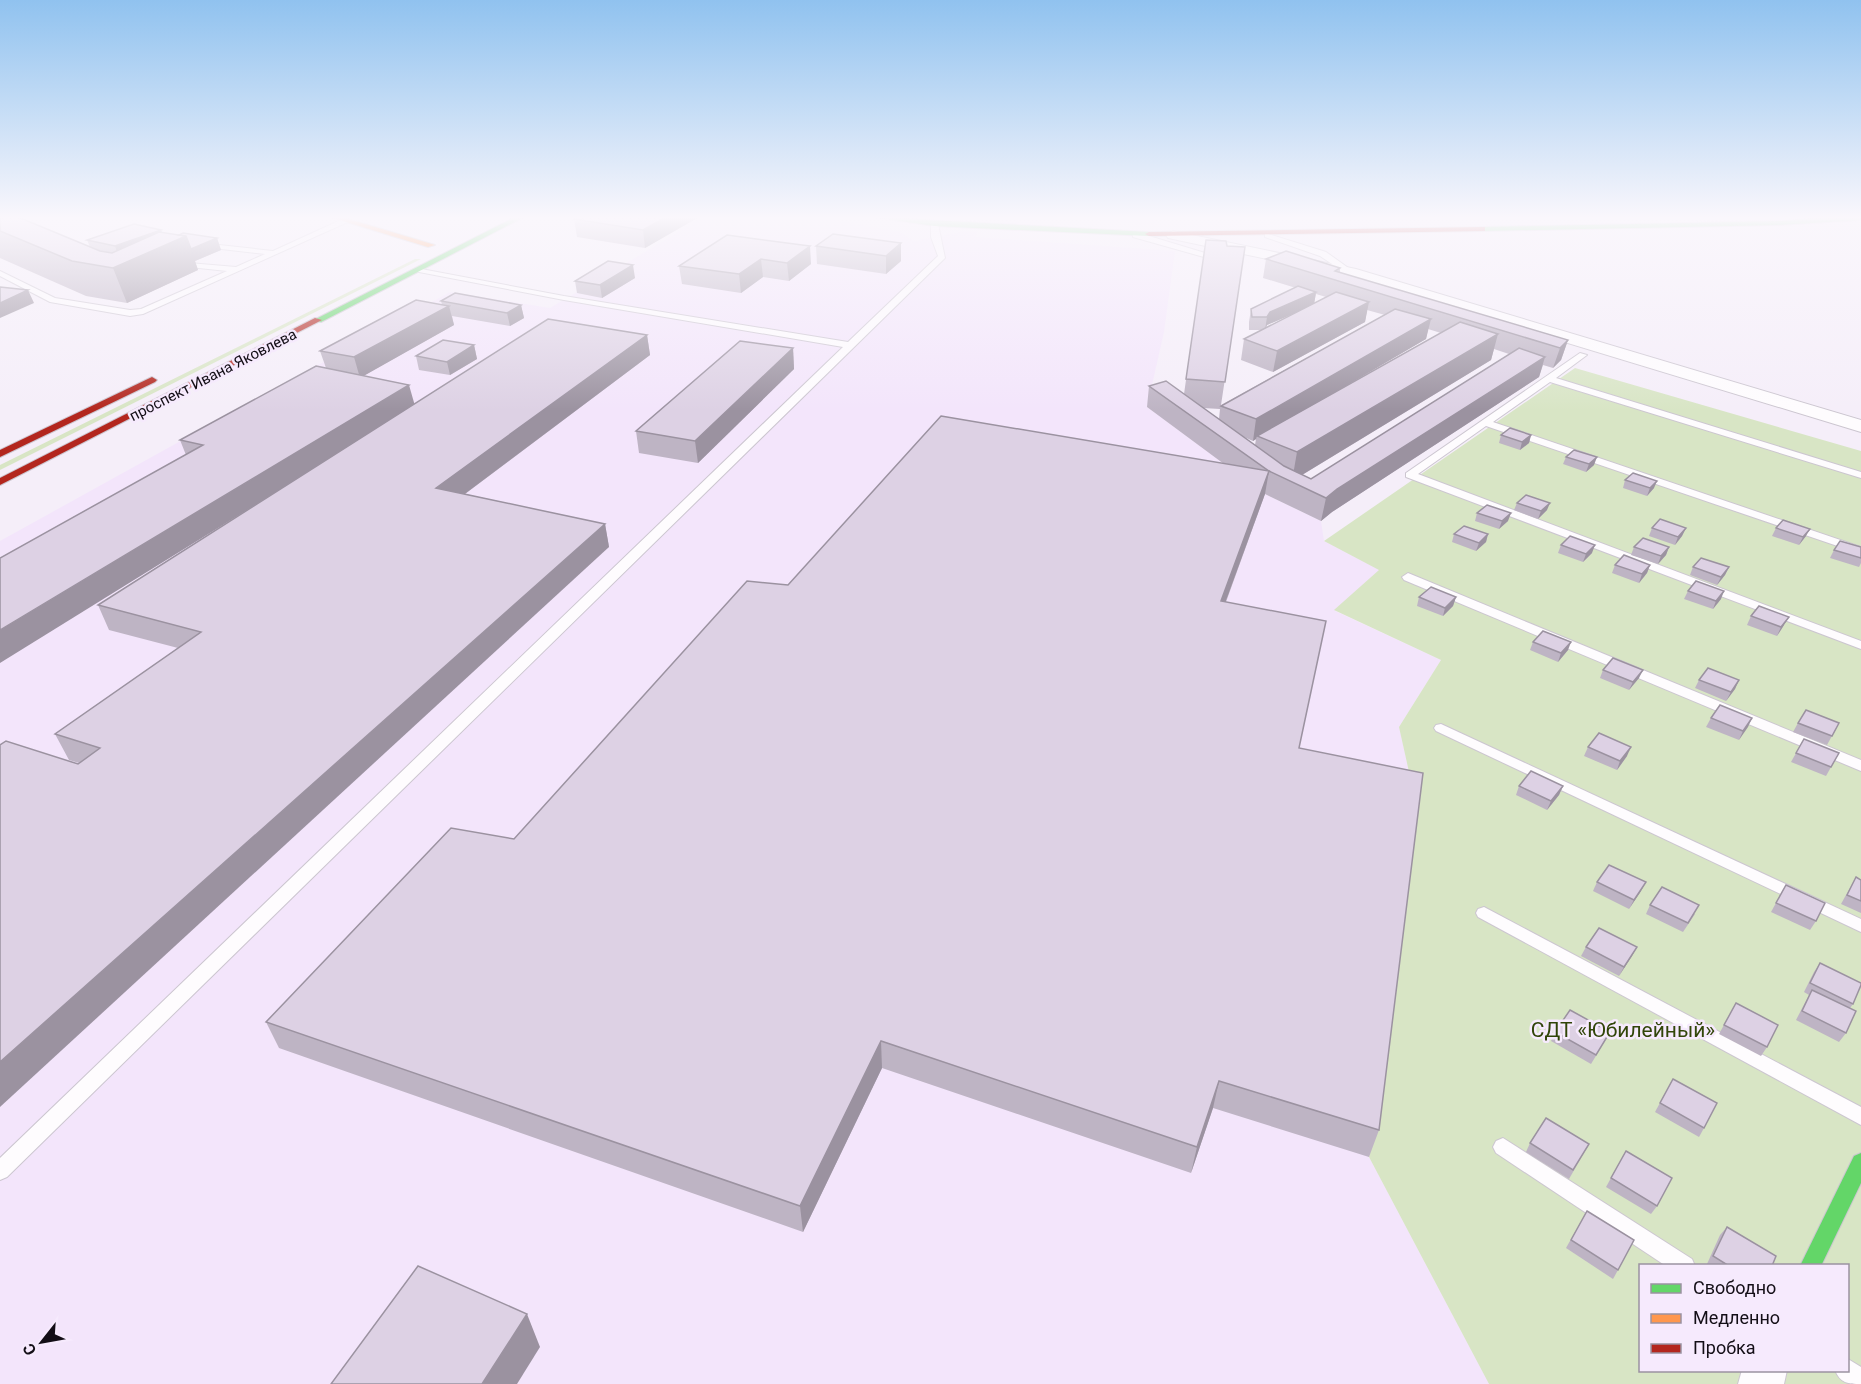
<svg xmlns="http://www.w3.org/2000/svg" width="1861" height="1384" viewBox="0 0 1861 1384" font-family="Roboto,sans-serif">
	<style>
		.built { fill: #f3e5fb }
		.green { fill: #d8e5c5; fill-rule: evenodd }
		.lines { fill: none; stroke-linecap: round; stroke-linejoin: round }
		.lane-casing { stroke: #ccc6d0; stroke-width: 2 }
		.street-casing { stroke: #ccc6d0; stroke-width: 2 }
		.fast-casing { stroke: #ccc6d0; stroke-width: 2 }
		.slow-casing { stroke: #ccc6d0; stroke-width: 2 }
		.jam-casing { stroke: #ccc6d0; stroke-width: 2 }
		.lane { fill: #fefcfe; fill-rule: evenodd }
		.street { fill: #fefcfe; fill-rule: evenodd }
		.fast { fill: #63d668; fill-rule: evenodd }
		.slow { fill: #ff974d; fill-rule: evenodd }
		.jam { fill: #b3261e; fill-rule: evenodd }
		.wall { fill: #beb4c4; fill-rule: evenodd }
		.shaded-wall { fill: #9b92a0 }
		.building { fill: #ddd1e4; stroke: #9b92a0; stroke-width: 1.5 }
		.labels { text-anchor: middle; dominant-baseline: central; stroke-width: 5; stroke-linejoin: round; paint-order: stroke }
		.far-street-label { font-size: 15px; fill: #130e16; stroke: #f6eafd }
		.near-park-label { font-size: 21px; fill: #314509; stroke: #f6eafd }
	</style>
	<rect width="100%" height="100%" fill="#f5eef9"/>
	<g class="built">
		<polygon points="704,217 820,217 900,232 914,241 966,231 978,231 976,237 1175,251 1164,332 1147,407 1265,494 1321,521 1324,541 1380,570 1335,611 1441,660 1399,727 1415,799 1369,1157 1489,1384 0,1384 0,541 450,292 550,308"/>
		<polygon points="1057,217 1160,217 1153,225"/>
	</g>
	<g class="green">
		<polygon points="415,259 421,259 0,470 0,465"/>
		<path d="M 1575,368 L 1861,451 L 1861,1384 L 1489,1384 L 1369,1157 L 1415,799 L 1399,727 L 1441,660 L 1334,610 L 1379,570 L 1324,541 ZM 1640,1266 L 1848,1266 L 1848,1370 L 1640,1370 Z"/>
	</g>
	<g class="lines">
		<g class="lane-casing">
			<g id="lane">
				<polygon points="343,219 350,221 143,314 130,316 50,302 0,276 0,271 55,298 130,310 141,309 227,271 180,266 176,264 177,262 236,267 265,254 204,247 201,247 201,243 273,251"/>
				<polygon points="931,222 938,224 945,258 7,1177 0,1180 0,1158 843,347 564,300 419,272 416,272 416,268 564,296 848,342 938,256 931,237"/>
				<polygon points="1133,233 1139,233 1225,259 1218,261 1133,237"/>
				<polygon points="1265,233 1326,252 1354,272 1347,274 1320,256 1265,237"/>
				<polygon points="1580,353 1587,355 1556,378 1861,472 1861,478 1550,382 1493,422 1861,547 1861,554 1486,426 1418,474 1861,641 1861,649 1406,477 1406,473"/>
				<polygon points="1408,573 1861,760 1861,771 1404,580 1402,577"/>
				<polygon points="1441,724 1861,919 1861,932 1436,731 1434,728 1436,725"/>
				<polygon points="1484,907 1861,1107 1861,1125 1478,917 1476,913 1478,909"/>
				<polygon points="1503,1138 1692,1259 1695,1266 1666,1266 1496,1153 1493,1147 1496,1141"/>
				<path d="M 1848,1359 L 1861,1367 L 1861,1384 C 1848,1384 1840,1383 1835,1370 L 1848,1370 Z"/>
			</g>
		</g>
		<g class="street-casing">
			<g id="street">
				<polygon points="1173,231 1356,269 1861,420 1861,432 1347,276 1168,238 1166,235"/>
				<polygon points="1742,1370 1787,1370 1784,1384 1738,1384"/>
			</g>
		</g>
		<g class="fast-casing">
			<g id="fast">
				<polygon points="515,217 524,217 321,322 314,320"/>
				<polygon points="874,217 1149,232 1153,234 1149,236 934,226"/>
				<polygon points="1837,217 1861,217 1861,220 1779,225 1482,231 1478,229 1482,227 1779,221"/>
				<polygon points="1861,1153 1861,1183 1821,1266 1800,1266 1854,1156"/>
			</g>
		</g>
		<g class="slow-casing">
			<polygon id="slow" points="330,217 342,217 435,245 428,247"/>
		</g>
		<g class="jam-casing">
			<g id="jam">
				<polygon points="1482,227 1485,227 1485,231 1149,236 1145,234 1149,232"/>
				<polygon points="315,318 322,320 0,485 0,478"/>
				<polygon points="152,377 157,380 155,382 0,457 0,450"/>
			</g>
		</g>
		<use href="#lane" class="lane"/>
		<use href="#street" class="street"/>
		<use href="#fast" class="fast"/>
		<use href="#slow" class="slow"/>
		<use href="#jam" class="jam"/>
	</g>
	<g class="wall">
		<polygon points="0,217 90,247 87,240 161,230 162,233 179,235 217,238 221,250 195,261 198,270 127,303 86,296 0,258"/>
		<polygon points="577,217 699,217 645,248 577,237 574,219"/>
		<polygon points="833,234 901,261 886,274 817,264 816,246"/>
		<polygon points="727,235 811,264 789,281 763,277 741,293 682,284 679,266"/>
		<path d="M 1206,240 L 1227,246 L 1245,247 L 1221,405 L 1385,315 L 1367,310 L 1365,322 L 1273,372 L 1241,360 L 1244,339 L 1262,330 L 1249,330 L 1249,322 L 1251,309 L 1296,288 L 1263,278 L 1266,259 L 1340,268 L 1340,273 L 1568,340 L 1561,360 L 1553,368 L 1543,365 L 1539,377 L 1332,512 L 1321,521 L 1265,494 L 1226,602 L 1299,748 L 1379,1130 L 1369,1157 L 1213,1108 L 1191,1173 L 882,1068 L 803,1232 L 279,1048 L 266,1022 L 514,839 L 788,585 L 1224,464 L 1147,407 L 1149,386 L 1184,394 ZM 1316,294 L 1326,297 L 1314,303 ZM 1299,311 L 1266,328 L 1267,325 ZM 1428,329 L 1441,333 L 1331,394 L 1426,339 ZM 1494,349 L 1509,354 L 1311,479 L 1302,475 L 1491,360 ZM 1203,408 L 1220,409 L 1219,419 ZM 1244,437 L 1253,441 L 1256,439 L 1255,445 Z"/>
		<polygon points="635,278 602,298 577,293 575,281"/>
		<polygon points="441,301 521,305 524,318 510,326 452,316 454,325 363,376 414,404 647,335 650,355 465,494 605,524 609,547 78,764 79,763 69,760 55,734 178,648 109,630 98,605 270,495 186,455 180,440 326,368 320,351 442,305"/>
		<polygon points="474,345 477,359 450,375 419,370 416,356"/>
		<polygon points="793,348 794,369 698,463 639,453 636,431"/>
		<polygon points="1501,435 1531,435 1529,443 1520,450 1499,443"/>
		<polygon points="1566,457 1594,465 1586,472 1563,464"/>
		<polygon points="1625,480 1654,488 1647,496 1623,488"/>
		<polygon points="1517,503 1547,510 1538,519 1514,510"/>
		<polygon points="1477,513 1508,521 1499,529 1475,521"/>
		<polygon points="1652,528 1686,528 1682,536 1675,545 1649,536"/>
		<polygon points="1776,528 1806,536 1799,545 1772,536"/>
		<polygon points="1454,534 1488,534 1486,542 1476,551 1452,542"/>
		<polygon points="1561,545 1592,553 1583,562 1558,553"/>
		<polygon points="1634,547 1669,547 1666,555 1658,564 1631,555"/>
		<polygon points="1861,547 1861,563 1859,567 1830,558 1834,550"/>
		<polygon points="1615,565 1650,565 1647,573 1639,583 1612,573"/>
		<polygon points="1693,567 1729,567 1725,575 1717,585 1690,575"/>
		<polygon points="1688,591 1721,599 1713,609 1684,599"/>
		<polygon points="1419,597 1456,597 1453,606 1443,616 1417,606"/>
		<polygon points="1751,616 1784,625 1777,636 1747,625"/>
		<polygon points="1533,642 1568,650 1558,662 1530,650"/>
		<polygon points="1603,670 1639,678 1629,690 1600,678"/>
		<polygon points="1699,680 1739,680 1735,689 1726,701 1695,688"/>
		<polygon points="1711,718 1752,718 1739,740 1706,727"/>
		<polygon points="1798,723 1839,723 1827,745 1793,732"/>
		<polygon points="1804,739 1839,753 1826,776 1791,762"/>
		<polygon points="1588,747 1627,756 1617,770 1584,756"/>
		<polygon points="1519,786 1563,786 1559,795 1547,810 1516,795"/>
		<polygon points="1856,877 1861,880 1861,913 1841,904"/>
		<polygon points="1597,882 1641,891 1629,909 1593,891"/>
		<polygon points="1786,885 1816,921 1810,930 1771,912"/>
		<polygon points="1650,905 1695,914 1683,932 1646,914"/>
		<polygon points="1586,947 1637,947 1619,976 1581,956"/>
		<polygon points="1820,963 1853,1004 1850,1008 1846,1033 1839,1042 1796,1020 1809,995 1804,992 1814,972"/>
		<polygon points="1736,1003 1767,1047 1761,1056 1719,1034"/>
		<polygon points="1555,1032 1605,1041 1591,1064 1551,1041"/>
		<polygon points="1673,1079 1704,1128 1699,1137 1655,1112"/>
		<polygon points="1530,1143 1589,1144 1569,1179 1526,1152"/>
		<polygon points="1626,1151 1657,1206 1651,1214 1606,1187"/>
		<polygon points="1587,1211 1618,1270 1613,1279 1566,1248"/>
		<polygon points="1727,1227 1772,1266 1708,1266 1707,1264 1720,1235"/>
	</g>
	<g class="shaded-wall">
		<polygon points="666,217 699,217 645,248 643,230"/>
		<polygon points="161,230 165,241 119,258 115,246"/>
		<polygon points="186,236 217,238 221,250 195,261 198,270 127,303 113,268"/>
		<polygon points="901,243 901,261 886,274 886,256"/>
		<polygon points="810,246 811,264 789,281 787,263"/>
		<polygon points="761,259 763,277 741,293 739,274"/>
		<polygon points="633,265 635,278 602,298 600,285"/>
		<polygon points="28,290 34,303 0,318 0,303"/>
		<polygon points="1316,292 1314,305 1267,325 1265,330 1267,317 1270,312"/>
		<polygon points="1369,302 1365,322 1273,372 1277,351"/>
		<polygon points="521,305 524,318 510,326 507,313"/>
		<polygon points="449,306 454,325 360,378 354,357"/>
		<polygon points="1431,319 1426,339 1259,437 1257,436 1256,439 1253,441 1256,419"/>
		<polygon points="1498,334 1491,360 1292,481 1297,452"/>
		<polygon points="647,335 650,355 442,511 436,488"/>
		<polygon points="1568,340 1561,360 1553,368 1560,348"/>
		<polygon points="474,345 477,359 450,375 447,362"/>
		<polygon points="793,348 794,369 698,463 695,441"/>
		<polygon points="1545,357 1539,377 1332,512 1321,521 1326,498 1337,489"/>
		<polygon points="409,385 415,406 0,663 0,630"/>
		<polygon points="1531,435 1529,443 1520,450 1522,442"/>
		<polygon points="1597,457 1594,465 1586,472 1589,464"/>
		<polygon points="1269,471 1265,494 1217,625 1221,601"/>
		<polygon points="1657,481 1654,488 1647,496 1650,488"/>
		<polygon points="1550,503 1547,510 1538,519 1541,511"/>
		<polygon points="1511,513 1508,521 1499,529 1502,521"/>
		<polygon points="605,524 609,547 0,1107 0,1062"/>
		<polygon points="1686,528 1682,536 1675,545 1678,537"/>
		<polygon points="1810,529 1806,536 1799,545 1803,537"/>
		<polygon points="1488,534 1486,542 1476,551 1479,543"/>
		<polygon points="1595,545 1592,553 1583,562 1586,554"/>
		<polygon points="1669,547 1666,555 1658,564 1661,556"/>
		<polygon points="1650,565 1647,573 1639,583 1642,574"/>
		<polygon points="1729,567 1725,575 1717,585 1721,577"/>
		<polygon points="1724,591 1721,599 1713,609 1716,601"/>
		<polygon points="1456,597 1453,606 1443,616 1445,608"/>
		<polygon points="1789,617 1784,625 1777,636 1781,627"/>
		<polygon points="1571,642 1568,650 1558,662 1561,653"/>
		<polygon points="1643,670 1639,678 1629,690 1633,682"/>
		<polygon points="1739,680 1735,689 1726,701 1731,692"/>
		<polygon points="1752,718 1748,727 1739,740 1743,731"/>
		<polygon points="1631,747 1627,756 1617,770 1620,761"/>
		<polygon points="1563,786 1559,795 1547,810 1551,801"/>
		<polygon points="1646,882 1641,891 1629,909 1634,900"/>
		<polygon points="1637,947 1632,956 1619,976 1624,967"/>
		<polygon points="881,1041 882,1068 803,1232 800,1206"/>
		<polygon points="1219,1081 1213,1108 1191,1173 1197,1147"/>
		<polygon points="527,1314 540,1347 517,1384 482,1384"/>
	</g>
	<g class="building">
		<polygon points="0,217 18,217 100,251 112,253 159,232 186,236 113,268 72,261 0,231"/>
		<polygon points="577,217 666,217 643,230 574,219"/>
		<polygon points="134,224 161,230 115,246 87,240"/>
		<polygon points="183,233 217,238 191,249 186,236 179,235"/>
		<polygon points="833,234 901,243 886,256 816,246"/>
		<polygon points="727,235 810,246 787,263 761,259 739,274 679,266"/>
		<polygon points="1206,240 1226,241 1227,246 1245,247 1225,382 1186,379"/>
		<polygon points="1286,251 1340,268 1335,271 1568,340 1560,348 1266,259"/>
		<polygon points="608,261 633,265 600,285 575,281"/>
		<polygon points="1298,286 1316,292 1270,312 1267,317 1252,317 1251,309"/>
		<polygon points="0,287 28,290 0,303"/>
		<polygon points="1336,292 1369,302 1277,351 1244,339"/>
		<polygon points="455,293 521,305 507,313 441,301"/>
		<polygon points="416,300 449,306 354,357 320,351"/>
		<polygon points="1395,309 1431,319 1256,419 1221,406"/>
		<polygon points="548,319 647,335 436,488 605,524 0,1062 0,745 6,741 78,764 100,748 55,734 201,632 98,605"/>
		<polygon points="1460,322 1498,334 1297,452 1257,436"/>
		<polygon points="443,340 474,345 447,362 416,356"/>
		<polygon points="740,341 793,348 695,441 636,431"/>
		<polygon points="1519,348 1545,357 1337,489 1326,498 1269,471 1149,386 1166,381 1284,466 1311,479"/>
		<polygon points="316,366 409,385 0,630 0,558 203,445 180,440"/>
		<polygon points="941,416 1269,471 1221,601 1326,621 1299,748 1423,773 1379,1130 1219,1081 1197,1147 881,1041 800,1206 266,1022 451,828 514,839 747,581 788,585"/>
		<polygon points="1510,428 1531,435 1522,442 1501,435"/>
		<polygon points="1574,450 1597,457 1589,464 1566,457"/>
		<polygon points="1633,473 1657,481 1650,488 1625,480"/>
		<polygon points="1526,495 1550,503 1541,511 1517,503"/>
		<polygon points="1487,505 1511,513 1502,521 1477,513"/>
		<polygon points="1660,519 1686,528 1678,537 1652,528"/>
		<polygon points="1783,520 1810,529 1803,537 1776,528"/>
		<polygon points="1464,526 1488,534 1479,543 1454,534"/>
		<polygon points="1570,536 1595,545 1586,554 1561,545"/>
		<polygon points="1643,538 1669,547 1661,556 1634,547"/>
		<polygon points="1840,541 1861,547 1861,558 1834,550"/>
		<polygon points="1624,555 1650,565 1642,574 1615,565"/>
		<polygon points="1701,558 1729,567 1721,577 1693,567"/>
		<polygon points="1696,581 1724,591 1716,601 1688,591"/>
		<polygon points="1431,587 1456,597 1445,608 1419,597"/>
		<polygon points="1759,606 1789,617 1781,627 1751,616"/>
		<polygon points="1543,631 1571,642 1561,653 1533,642"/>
		<polygon points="1613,658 1643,670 1633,682 1603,670"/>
		<polygon points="1708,668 1739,680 1731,692 1699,680"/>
		<polygon points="1720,705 1752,718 1743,731 1711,718"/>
		<polygon points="1806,710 1839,723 1832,736 1798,723"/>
		<polygon points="1599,733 1631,747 1620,761 1588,747"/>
		<polygon points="1804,739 1839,753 1831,767 1796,753"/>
		<polygon points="1531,771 1563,786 1551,801 1519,786"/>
		<polygon points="1609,865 1646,882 1634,900 1597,882"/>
		<polygon points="1856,877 1861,880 1861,901 1847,895"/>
		<polygon points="1786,885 1825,903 1816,921 1776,903"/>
		<polygon points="1662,887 1699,905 1688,923 1650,905"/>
		<polygon points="1599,928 1637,947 1624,967 1586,947"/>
		<polygon points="1820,963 1861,983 1861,985 1853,1004 1810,983"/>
		<polygon points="1812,990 1856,1011 1846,1033 1802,1011"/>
		<polygon points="1736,1003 1778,1025 1767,1047 1724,1025"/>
		<polygon points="1570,1010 1610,1032 1596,1055 1555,1032"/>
		<polygon points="1673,1079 1717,1103 1704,1128 1660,1103"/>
		<polygon points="1546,1118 1589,1144 1573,1170 1530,1143"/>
		<polygon points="1626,1151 1672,1178 1657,1206 1611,1178"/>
		<polygon points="1587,1211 1634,1240 1618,1270 1571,1240"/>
		<polygon points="1727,1227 1776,1256 1772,1266 1729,1266 1713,1256"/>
		<polygon points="418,1266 527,1314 482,1384 331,1384"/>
	</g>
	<linearGradient id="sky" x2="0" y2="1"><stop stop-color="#90c2ef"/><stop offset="0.53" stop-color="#faf7fc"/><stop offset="1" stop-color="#faf7fc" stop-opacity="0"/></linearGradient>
	<rect width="1861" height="411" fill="url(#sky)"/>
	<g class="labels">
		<g class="far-street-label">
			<text transform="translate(213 375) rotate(-27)">проспект Ивана Яковлева</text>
		</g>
		<g class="near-park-label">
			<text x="1623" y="1030">СДТ «Юбилейный»</text>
		</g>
	</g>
	<rect x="1639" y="1264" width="210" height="108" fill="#f6eafd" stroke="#9b92a1" stroke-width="1.5"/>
	<rect x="1651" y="1284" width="30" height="9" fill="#63d668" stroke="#9b92a1" stroke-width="1.5"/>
	<text x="1693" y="1294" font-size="18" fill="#130e16">Свободно</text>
	<rect x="1651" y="1314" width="30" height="9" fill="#ff974d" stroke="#9b92a1" stroke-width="1.5"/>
	<text x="1693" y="1324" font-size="18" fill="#130e16">Медленно</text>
	<rect x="1651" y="1344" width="30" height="9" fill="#b3261e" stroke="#9b92a1" stroke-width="1.5"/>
	<text x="1693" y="1354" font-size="18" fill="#130e16">Пробка</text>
	<g transform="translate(42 1342) rotate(239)" stroke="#f6eafd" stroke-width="4.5" paint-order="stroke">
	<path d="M0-4.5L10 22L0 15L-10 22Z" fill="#130e16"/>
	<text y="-9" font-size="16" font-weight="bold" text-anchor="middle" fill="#130e16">С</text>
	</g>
</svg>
